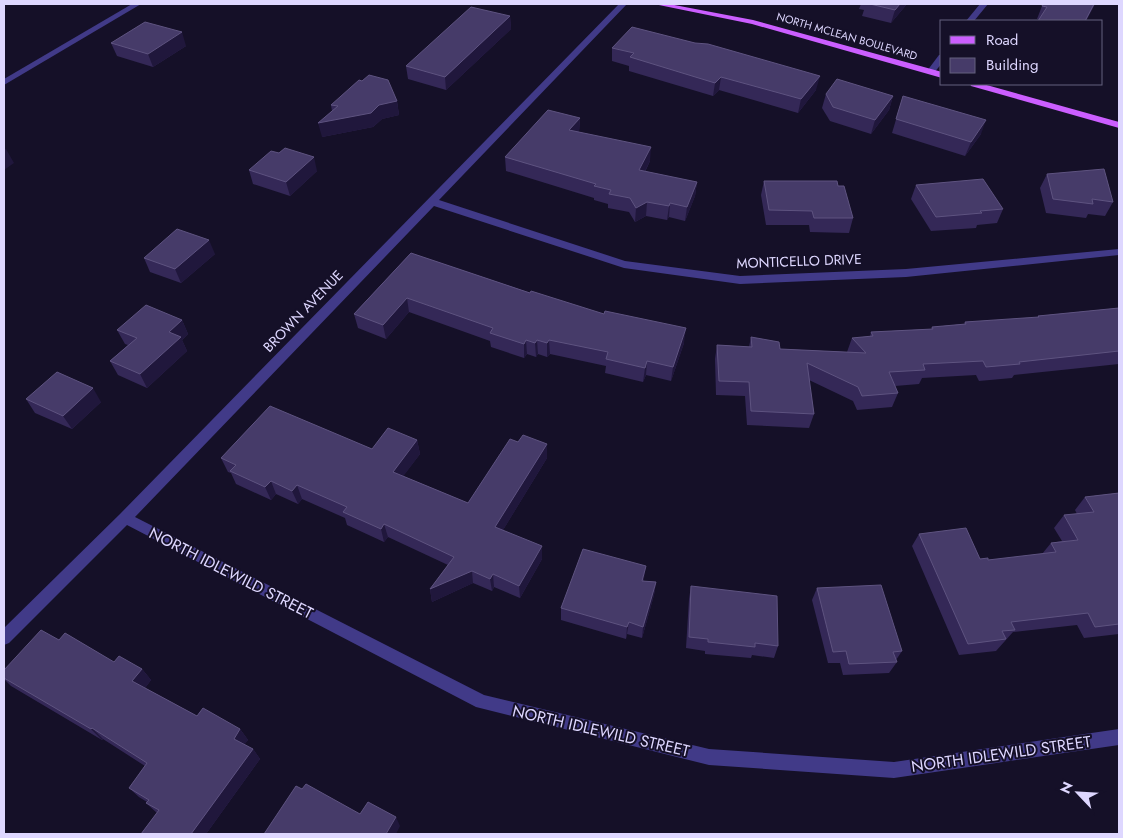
<svg xmlns="http://www.w3.org/2000/svg" width="1123" height="838" viewBox="0 0 1123 838" font-family="Jost,sans-serif">
	<style>
		.lines { fill: none; stroke-linecap: round; stroke-linejoin: round }
		.minor { fill: #413a88; fill-rule: evenodd }
		.major { fill: #cb5eff; fill-rule: evenodd }
		.wall { fill: #342857 }
		.shaded-wall { fill: #20173c }
		.building { fill: #463b69; stroke: #5e5380 }
		.labels { text-anchor: middle; dominant-baseline: central; stroke-width: 4; stroke-linejoin: round; paint-order: stroke }
		.far-street-label { font-size: 11px; fill: #ded7ff; stroke: #151028 }
		.street-label { font-size: 14px; fill: #ded7ff; stroke: #151028 }
		.near-street-label { font-size: 16px; fill: #ded7ff; stroke: #151028 }
	</style>
	<rect width="100%" height="100%" fill="#151028"/>
	<g class="lines">
		<g class="minor">
			<polygon points="132,4 141,4 4,85 4,79"/>
			<polygon points="619,4 627,4 439,200 625,261 740,276 906,269 1119,249 1119,255 906,277 740,284 624,268 434,206 135,517 484,695 709,749 894,762 1119,729 1119,745 894,778 709,765 476,707 127,525 9,643 4,645 4,628 120,514"/>
			<polygon points="980,4 988,4 974,21 966,21"/>
			<polygon points="939,55 942,55 942,63 934,73 928,73 927,71"/>
		</g>
		<g class="major">
			<polygon points="654,4 669,4 753,20 942,72 942,78 752,24"/>
			<polygon points="970,84 983,84 1119,122 1119,128 971,86"/>
		</g>
	</g>
	<g class="wall">
		<polygon points="861,4 907,4 891,23 862,16 864,10 859,9"/>
		<polygon points="1095,4 1086,21 1038,21 1039,19 1037,19 1042,6"/>
		<polygon points="510,16 511,29 446,90 408,79 406,66"/>
		<polygon points="111,43 186,46 153,67 117,56"/>
		<polygon points="612,48 816,90 798,113 719,90 713,96 629,71 629,66 612,61"/>
		<polygon points="826,94 893,96 889,110 871,134 830,121 822,108"/>
		<polygon points="903,96 981,134 965,156 892,133"/>
		<polygon points="397,101 399,115 382,119 373,127 322,137 332,111 331,105"/>
		<polygon points="580,118 579,132 650,161 645,172 697,182 695,196 685,221 669,217 667,220 646,216 635,222 629,212 608,208 608,204 594,200 594,198 506,171 505,157"/>
		<polygon points="249,170 317,171 290,196 253,184"/>
		<polygon points="1047,174 1113,202 1105,216 1088,214 1086,218 1046,213 1040,188"/>
		<polygon points="764,181 853,218 849,233 810,232 809,225 766,225 761,195"/>
		<polygon points="916,185 1003,209 997,223 977,225 976,228 931,231 911,199"/>
		<polygon points="411,253 530,293 684,343 671,381 646,375 643,382 605,373 606,366 550,354 547,357 538,354 536,357 527,354 524,358 491,347 490,341 409,312 386,339 358,328 354,314"/>
		<polygon points="215,254 181,283 150,272 144,258"/>
		<polygon points="1119,308 1119,364 1014,375 1012,378 979,381 976,375 922,378 919,384 895,386 898,393 892,407 857,410 853,401 809,380 814,414 809,428 747,425 745,396 716,395 715,359 717,345 749,347 751,337 780,349 847,352 852,338 870,337 871,332 931,329 932,327 964,324 965,322 1037,318 1038,316"/>
		<polygon points="182,320 188,334 182,340 187,351 147,388 118,375 110,361 128,345 125,344 117,330"/>
		<polygon points="26,399 101,402 72,429 35,413"/>
		<polygon points="417,440 420,454 403,476 468,503 518,442 547,444 547,458 503,530 542,559 520,598 494,587 492,591 473,583 432,602 430,589 448,565 388,537 384,542 347,525 345,518 302,499 298,504 276,494 271,500 236,484 231,473 228,472 221,458 372,449"/>
		<polygon points="1119,493 1119,634 1084,638 1077,625 1013,632 996,651 959,655 912,546 919,534 980,559 988,560 1042,554 1051,543 1062,541 1054,528 1064,515 1077,514 1075,510 1085,497"/>
		<polygon points="644,579 644,581 656,582 654,595 642,638 627,634 626,639 561,620 561,608"/>
		<polygon points="691,586 778,646 774,658 752,655 751,658 705,654 705,651 686,648 689,599"/>
		<polygon points="817,588 902,651 896,660 897,662 889,673 843,675 840,663 828,663 812,600"/>
		<polygon points="114,662 142,669 151,680 145,688 197,716 240,729 248,740 244,744 253,749 260,759 206,834 141,834 157,813 146,803 147,802 139,797 129,788 145,766 103,739 102,740 11,686 4,679 4,670"/>
	</g>
	<g class="shaded-wall">
		<polygon points="900,4 907,4 891,23 895,10"/>
		<polygon points="510,16 511,29 446,90 445,77"/>
		<polygon points="182,32 186,46 153,67 148,54"/>
		<polygon points="820,76 816,90 798,113 801,99"/>
		<polygon points="721,77 719,90 713,96 715,83"/>
		<polygon points="893,96 889,110 871,134 875,120"/>
		<polygon points="397,101 399,115 382,119 373,127 322,137 318,123 379,105"/>
		<polygon points="580,118 579,132 569,130"/>
		<polygon points="986,120 981,134 965,156 971,142"/>
		<polygon points="651,147 650,161 638,185 639,170"/>
		<polygon points="6,149 14,163 4,170 4,150"/>
		<polygon points="314,157 317,171 290,196 286,182"/>
		<polygon points="697,182 695,196 685,221 687,207"/>
		<polygon points="647,202 646,216 635,222 636,208"/>
		<polygon points="670,203 669,217 667,220 669,206"/>
		<polygon points="209,240 215,254 181,283 175,269"/>
		<polygon points="407,298 409,312 386,339 383,325"/>
		<polygon points="182,320 188,334 182,340 187,351 147,388 140,374 169,332"/>
		<polygon points="686,328 684,343 671,381 673,367"/>
		<polygon points="526,340 527,354 524,358 524,344"/>
		<polygon points="537,340 538,354 536,357 535,343"/>
		<polygon points="549,340 550,354 547,357 547,343"/>
		<polygon points="647,361 646,375 643,382 645,368"/>
		<polygon points="93,388 101,402 72,429 63,416"/>
		<polygon points="417,440 420,454 396,486 393,472"/>
		<polygon points="547,444 547,458 497,540 495,527"/>
		<polygon points="271,481 276,494 271,500 265,487"/>
		<polygon points="297,485 302,499 298,504 292,491"/>
		<polygon points="384,524 388,537 384,542 381,529"/>
		<polygon points="542,546 542,559 520,598 519,586"/>
		<polygon points="646,566 644,579 640,593 642,581"/>
		<polygon points="472,571 473,583 432,602 430,589"/>
		<polygon points="493,574 494,587 492,591 490,579"/>
		<polygon points="656,582 654,595 642,638 643,627"/>
		<polygon points="629,622 627,634 626,639 627,627"/>
		<polygon points="142,669 151,680 142,692 132,681"/>
		<polygon points="92,728 103,739 102,740 91,729"/>
		<polygon points="240,729 248,740 241,749 234,739"/>
		<polygon points="253,749 260,759 206,834 191,834"/>
		<polygon points="396,817 400,826 396,834 386,834"/>
	</g>
	<g class="building">
		<polygon points="870,4 900,4 895,10"/>
		<polygon points="1043,4 1094,4 1085,21 1038,21 1047,7 1042,6"/>
		<polygon points="471,7 510,16 445,77 406,66"/>
		<polygon points="145,22 182,32 148,54 111,43"/>
		<polygon points="632,27 695,43 708,44 820,76 801,99 721,77 715,83 630,57 634,53 612,48"/>
		<polygon points="369,75 388,80 397,101 379,105 371,113 318,123 338,106 331,105 359,80 362,81"/>
		<polygon points="837,79 893,96 875,120 833,107 826,94"/>
		<polygon points="903,96 986,120 971,142 896,119"/>
		<polygon points="548,110 580,118 569,130 651,147 639,170 697,182 687,207 670,203 669,206 647,202 636,208 630,198 609,194 611,190 594,186 596,184 505,157"/>
		<polygon points="285,148 314,157 286,182 249,170 271,151 279,153"/>
		<polygon points="1104,169 1113,202 1092,199 1093,204 1053,199 1047,174"/>
		<polygon points="983,179 1003,209 980,211 982,213 936,217 916,185"/>
		<polygon points="764,181 837,181 838,186 844,186 853,218 814,218 812,211 769,210"/>
		<polygon points="177,229 209,240 175,269 144,258"/>
		<polygon points="411,253 530,293 531,291 604,314 605,311 686,328 673,367 647,361 645,368 606,359 608,352 549,340 547,343 537,340 535,343 526,340 524,344 490,333 493,328 407,298 383,325 354,314"/>
		<polygon points="146,305 182,320 169,332 181,337 140,374 110,361 137,338 117,330"/>
		<polygon points="1119,308 1119,351 1019,362 1020,364 986,367 983,361 923,364 925,370 889,372 898,393 862,396 858,387 807,363 814,414 751,411 749,382 719,381 717,345 752,347 751,337 779,342 780,349 866,353 852,338 873,336 871,332 933,329 932,327 966,324 965,322 1039,317 1038,316"/>
		<polygon points="57,372 93,388 63,416 26,399"/>
		<polygon points="270,406 372,449 388,428 417,440 393,472 468,503 510,439 518,442 523,435 547,444 495,527 542,546 519,586 493,574 490,579 472,571 430,589 454,557 384,524 381,529 343,512 347,507 297,485 292,491 271,481 265,487 230,471 236,465 221,458"/>
		<polygon points="1119,493 1119,624 1095,627 1088,613 1011,622 1015,630 1002,631 1006,639 968,644 919,534 966,528 980,559 988,558 988,560 1056,552 1051,543 1078,540 1064,515 1094,512 1085,497"/>
		<polygon points="583,549 646,566 642,581 656,582 643,627 629,622 627,627 561,608"/>
		<polygon points="881,585 902,651 893,652 897,662 849,664 846,651 833,652 817,588"/>
		<polygon points="691,586 777,596 778,646 755,643 755,647 708,642 708,639 689,637"/>
		<polygon points="41,630 59,640 65,633 114,662 119,656 142,669 132,681 197,716 203,708 240,729 234,739 253,749 191,834 141,834 159,810 146,803 149,800 129,788 147,763 92,728 91,729 4,678 4,670"/>
		<polygon points="306,784 360,814 368,802 396,817 386,834 264,834 296,786 302,789"/>
	</g>
	<g class="labels">
		<g class="far-street-label">
			<text transform="translate(847 36) rotate(16)">NORTH MCLEAN BOULEVARD</text>
		</g>
		<g class="street-label">
			<text transform="translate(799 261) rotate(-2)">MONTICELLO DRIVE</text>
			<text transform="translate(303 311) rotate(-46)">BROWN AVENUE</text>
		</g>
		<g class="near-street-label">
			<text transform="translate(231 573) rotate(27)">NORTH IDLEWILD STREET</text>
			<text transform="translate(601 731) rotate(13)">NORTH IDLEWILD STREET</text>
			<text transform="translate(1001 754) rotate(-8)">NORTH IDLEWILD STREET</text>
		</g>
	</g>
	<rect width="1123" height="838" fill="none" stroke="#ded7ff" stroke-width="10"/>
	<rect x="940" y="20" width="162" height="65" fill="#151028" stroke="#65607e"/>
	<rect x="950" y="36" width="25" height="8" fill="#cb5eff" stroke="#65607e"/>
	<text x="986" y="45" font-size="15" fill="#ded7ff">Road</text>
	<rect x="950" y="58" width="25" height="15" fill="#463b69" stroke="#65607e"/>
	<text x="986" y="70" font-size="15" fill="#ded7ff">Building</text>
	<g transform="translate(1078 793) rotate(295)" stroke="#151028" stroke-width="4" paint-order="stroke">
	<path d="M0-4L9 19L0 12L-9 19Z" fill="#ded7ff"/>
	<text y="-8" font-size="14" font-weight="bold" text-anchor="middle" fill="#ded7ff">N</text>
	</g>
</svg>
